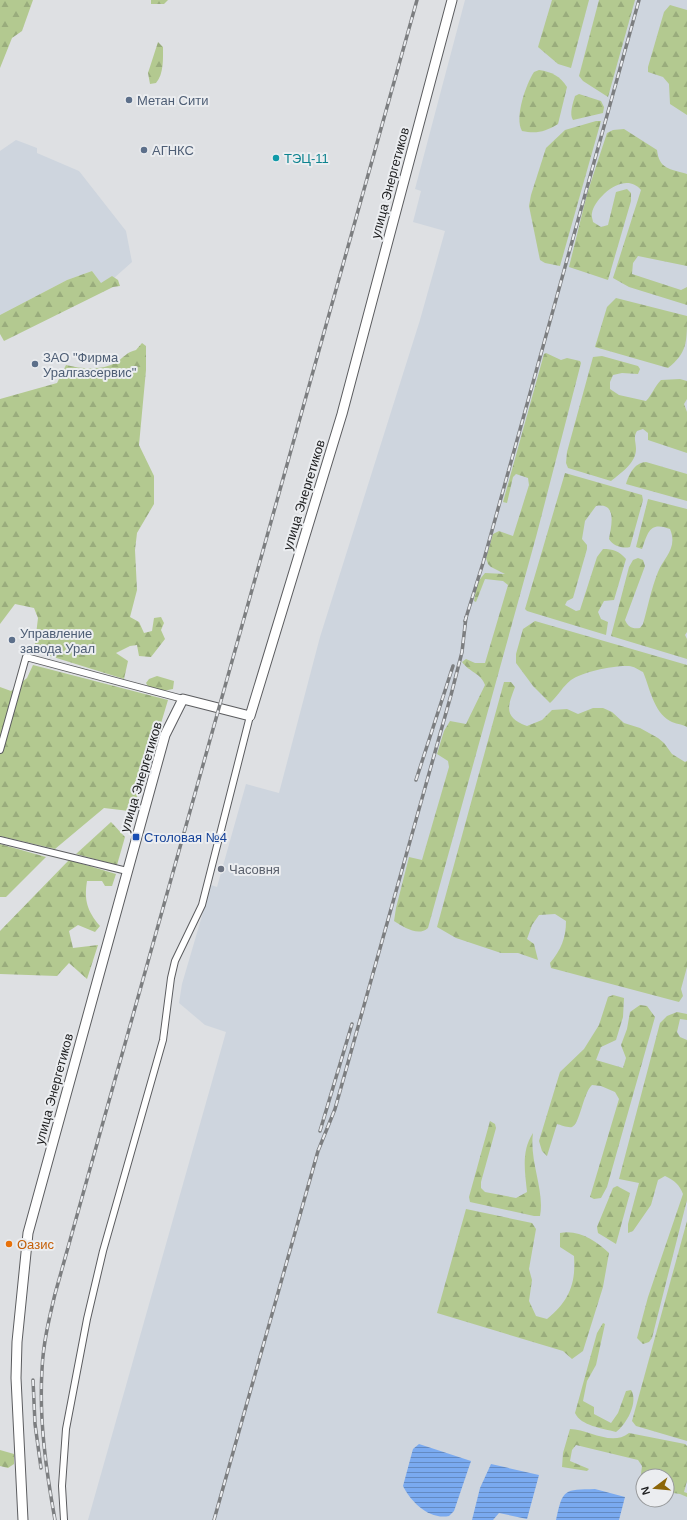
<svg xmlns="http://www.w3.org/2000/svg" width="687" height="1520" viewBox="0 0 687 1520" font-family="Helvetica,sans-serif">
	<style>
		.built { fill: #ced5de; fill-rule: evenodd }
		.forest { fill: url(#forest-firs) }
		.water { fill: url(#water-rules) }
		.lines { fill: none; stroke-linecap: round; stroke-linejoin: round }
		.street-casing { stroke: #5b5c5f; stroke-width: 8 }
		.secondary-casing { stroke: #5b5c5f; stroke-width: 11 }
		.street { stroke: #fff; stroke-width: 6 }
		.secondary { stroke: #fff; stroke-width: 9 }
		.rail-casing { stroke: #7c7e80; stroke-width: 3.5 }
		.rail { stroke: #ebedf0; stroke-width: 2; stroke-dasharray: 6; stroke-linecap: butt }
		.service-dot { fill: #5c6f8a; stroke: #ebedf0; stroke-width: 1.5 }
		.culture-dot { fill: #0f9aa8; stroke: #ebedf0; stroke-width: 1.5 }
		.transit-dot { fill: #1a4fb4; stroke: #ebedf0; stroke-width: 1.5 }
		.worship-dot { fill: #6b7280; stroke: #ebedf0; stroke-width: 1.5 }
		.food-dot { fill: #e8710a; stroke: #ebedf0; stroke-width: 1.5 }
		.labels { text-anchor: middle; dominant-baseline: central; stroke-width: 4; stroke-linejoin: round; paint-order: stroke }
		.service-label { font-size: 13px; fill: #4e5e75; stroke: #ebedf0; text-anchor: start }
		.culture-label { font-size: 13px; fill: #0d838f; stroke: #ebedf0; text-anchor: start }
		.street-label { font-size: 13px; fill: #1c1d1e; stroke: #ebedf0 }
		.transit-label { font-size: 13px; fill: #164399; stroke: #ebedf0; text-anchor: start }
		.worship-label { font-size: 13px; fill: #5b616d; stroke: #ebedf0; text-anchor: start }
		.food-label { font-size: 13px; fill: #c56008; stroke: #ebedf0; text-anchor: start }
	</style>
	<defs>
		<pattern id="forest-firs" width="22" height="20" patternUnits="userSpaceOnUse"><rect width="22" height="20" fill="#b3c990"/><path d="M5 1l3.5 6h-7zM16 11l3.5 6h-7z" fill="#99ac7c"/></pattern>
		<pattern id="water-rules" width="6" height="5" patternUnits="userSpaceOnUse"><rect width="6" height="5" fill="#7aaaf0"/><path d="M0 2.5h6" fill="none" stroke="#638ac2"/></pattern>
	</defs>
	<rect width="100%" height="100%" fill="#dee0e3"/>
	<g class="built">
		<path d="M 465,0 L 687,0 L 687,1520 L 88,1520 L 226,1032 L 205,1025 L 179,1003 L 182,984 L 211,885 L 217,887 L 246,784 L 279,793 L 320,637 L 420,320 L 445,231 L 413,222 L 421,191 L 415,189 ZM 643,1476 L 667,1476 L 667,1500 L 643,1500 Z"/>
		<polygon points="16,140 37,148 37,153 79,171 126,231 132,262 114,278 112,276 101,284 92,271 67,280 0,315 0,151"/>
	</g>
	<g class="forest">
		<polygon points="0,0 33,0 22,31 12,38 0,68"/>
		<polygon points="151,0 168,0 164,4 151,4"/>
		<polygon points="552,0 589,0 571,68 558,64 538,47"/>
		<polygon points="599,0 635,0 608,97 583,81 579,76"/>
		<polygon points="670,5 687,10 687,115 670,104 669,84 663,77 648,72 648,67 664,12"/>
		<path d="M 158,42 L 163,47 C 163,58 164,74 156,83 L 150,84 L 148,73 Z"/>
		<path d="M 539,70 C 552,72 560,76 567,87 L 558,124 C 545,132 536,134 522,131 C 514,118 526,84 534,72 Z"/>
		<path d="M 579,94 L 601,101 L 604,107 L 603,113 L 573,120 C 569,114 573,103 575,96 Z"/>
		<polygon points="596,121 601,121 560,266 545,263 540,260 529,206 531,195 546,148 565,130"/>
		<path d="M 624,129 L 657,150 C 659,169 670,169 687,174 L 687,266 L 638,256 L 633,263 L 632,274 L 681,290 L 687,287 L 687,305 L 629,287 L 613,278 L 641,190 C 625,170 595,197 592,213 C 591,216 593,220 593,222 L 601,227 L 608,225 L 616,192 L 627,189 L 631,193 L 631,201 L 608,280 L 569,267 L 587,194 L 607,133 L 613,130 Z"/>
		<polygon points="92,271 101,283 112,276 118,280 120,286 113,287 4,341 0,334 0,315 67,280"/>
		<path d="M 616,298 L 687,316 C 687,342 687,353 668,368 L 595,347 L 607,307 Z"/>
		<path d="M 142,343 L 146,346 L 146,370 L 139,445 L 154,476 L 154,504 L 137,533 L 135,550 L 137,590 L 130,617 L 139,622 L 144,633 L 152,631 L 154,618 L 161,617 L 164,623 L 161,630 L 165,639 L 151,657 L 139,656 L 137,645 L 130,646 L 116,653 L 128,661 L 124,679 L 34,651 L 38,618 L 34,608 L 15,604 L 0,624 L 0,399 L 57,383 L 66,365 C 82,369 102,371 117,362 C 124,357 127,352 136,350 Z"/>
		<path d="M 546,353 L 561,360 L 567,358 L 580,361 L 581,363 L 536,537 L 428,928 C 418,937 404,927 394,921 L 396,908 L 409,857 L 422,860 L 449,767 L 448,761 L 437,754 L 444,731 L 450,721 L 466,724 L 485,685 C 481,673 469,672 462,662 L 466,659 L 475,663 L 485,663 L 508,585 L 503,581 L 485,579 L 476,602 L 474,601 L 477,583 L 485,573 L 505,574 L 491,567 L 488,564 L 486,558 L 493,534 L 499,531 L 513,536 L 529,485 L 528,478 L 516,474 L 513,477 L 507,503 L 503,502 L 544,354 Z"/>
		<path d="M 602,356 L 638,366 L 640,369 L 638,374 L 622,373 L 613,375 L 610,382 L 610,389 L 619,395 L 646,401 C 652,395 654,387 661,380 L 680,379 L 687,381 L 687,399 L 684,404 L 687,412 L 687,453 L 648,440 L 648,433 L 643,429 L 637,431 C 633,437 636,442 636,449 C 636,463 621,473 611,481 L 568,468 L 566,463 L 567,452 L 593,357 Z"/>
		<path d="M 646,462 L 687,474 L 687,501 L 626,484 C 629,474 634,463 646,462 Z"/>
		<path d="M 565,473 L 642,495 L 643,500 L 630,547 C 623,549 613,546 609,539 C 611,527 618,502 596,506 L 585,521 L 582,539 L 587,545 L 587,549 L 573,598 L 567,601 L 565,605 L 576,611 L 580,610 L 597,557 L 603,549 C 613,549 619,551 626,559 L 614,600 L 604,601 L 598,612 L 601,619 L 608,622 L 606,635 L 527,611 L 525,609 Z"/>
		<path d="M 648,499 L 687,509 L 687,632 L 685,635 L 687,639 L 687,659 L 611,636 L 629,567 L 633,560 L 638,558 L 643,560 L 645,566 L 625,620 C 628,627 632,629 640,628 L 643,624 C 648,607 651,589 658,572 C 664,557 678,548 670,529 C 649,521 648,533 642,549 L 636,547 Z"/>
		<path d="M 535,621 L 687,665 L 687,727 C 682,724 675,724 670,721 C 653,711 650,688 643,672 C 639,670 633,666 629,666 C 614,665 582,672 571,680 C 563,686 558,696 550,703 L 533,686 L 516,663 L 516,654 L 523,629 Z"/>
		<polygon points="33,665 168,700 141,790 129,811 104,808 55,849 0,836 0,687 11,691 27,678"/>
		<polygon points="157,676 174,681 173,689 163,691 149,688 146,683 149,679"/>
		<path d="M 504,682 L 511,682 L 515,687 C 507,708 504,717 527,726 L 542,720 L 552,710 L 567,709 L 578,714 L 593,708 L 603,708 L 612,712 L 624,723 L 640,728 L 658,738 L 664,743 L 672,754 L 685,762 L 687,761 L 687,967 L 681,989 L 683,996 L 679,1002 L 551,968 L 550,963 C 561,950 566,938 566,921 L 555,914 L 539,915 L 532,925 L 527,939 L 534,944 L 538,960 L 518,953 L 501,953 L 456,938 L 437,927 Z"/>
		<polygon points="111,822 125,837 117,865 76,854"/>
		<polygon points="0,844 46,857 6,897 0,897"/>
		<path d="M 69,860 L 116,874 L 112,886 L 105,886 L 102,881 L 87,881 C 84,900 87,911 100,926 L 95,932 L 78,925 L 69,931 L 73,948 L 98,945 L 87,979 L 69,963 L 57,976 L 0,974 L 0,931 Z"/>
		<path d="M 613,995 L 624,998 L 623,1017 L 616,1040 L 601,1047 L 596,1060 L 623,1068 L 626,1058 L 621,1045 L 627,1029 L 630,1012 L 640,1005 L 647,1006 L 655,1017 L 607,1187 L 601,1198 L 594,1199 L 590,1197 L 619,1099 L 615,1092 L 601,1086 L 592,1085 C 583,1093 580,1124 572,1127 C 568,1128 561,1125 557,1124 L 547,1156 L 542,1151 L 539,1141 L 560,1072 L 584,1049 L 599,1025 L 608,997 Z"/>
		<path d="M 677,1012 L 687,1014 L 687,1020 L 680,1019 L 677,1032 L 680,1037 L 687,1040 L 687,1200 L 652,1338 L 649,1342 L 643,1344 L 637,1338 L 648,1297 L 683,1194 C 679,1184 675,1181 665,1176 L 658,1180 L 651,1205 L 633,1231 L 628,1233 L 628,1224 L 639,1183 L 619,1179 L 660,1023 L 667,1016 Z"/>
		<path d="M 490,1121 L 495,1124 L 496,1128 L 481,1182 L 481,1188 L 485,1192 L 516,1198 L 527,1192 C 525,1172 521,1151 533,1133 C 529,1161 545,1191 540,1216 L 534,1216 L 470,1202 L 469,1197 Z"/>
		<polygon points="617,1186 630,1193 616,1244 598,1233 597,1227 613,1188"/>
		<path d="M 466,1209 L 532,1223 L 536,1229 L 529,1269 L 532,1280 L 529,1301 L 536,1316 L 547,1319 C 569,1301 576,1284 574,1256 L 560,1247 L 560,1233 C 578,1229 597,1241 609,1253 L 603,1287 L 583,1351 L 572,1359 L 563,1351 L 437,1313 Z"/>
		<polygon points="687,1221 687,1441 636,1426 632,1421"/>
		<path d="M 603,1323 L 605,1324 L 596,1365 L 587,1381 L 583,1401 L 594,1407 L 594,1414 L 611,1423 L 618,1413 L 626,1391 L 631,1390 C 639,1402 626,1425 616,1432 C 602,1428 581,1426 575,1413 L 597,1333 Z"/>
		<path d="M 570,1429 C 589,1429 611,1447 629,1433 L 685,1444 L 687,1446 L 687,1481 L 684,1492 L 687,1493 L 687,1497 L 680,1494 L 667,1492 L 667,1476 L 643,1476 L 643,1484 L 641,1474 L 642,1466 L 638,1460 L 576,1445 L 572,1450 L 570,1461 L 589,1469 L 587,1471 L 562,1467 L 563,1453 Z"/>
		<polygon points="0,1450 14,1454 14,1464 8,1468 0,1466"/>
	</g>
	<g class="water">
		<path d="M 419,1444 L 471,1461 L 454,1511 L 449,1516 C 429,1520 411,1502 403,1486 L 413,1449 Z"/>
		<polygon points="491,1464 539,1475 527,1519 499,1513 493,1520 472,1520 480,1488"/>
		<path d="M 595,1489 L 625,1497 L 619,1520 L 556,1520 C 563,1488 564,1490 595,1489 Z"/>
	</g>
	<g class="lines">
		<g class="street-casing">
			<g id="street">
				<polyline points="0,750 26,657 183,699"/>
				<polyline points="0,840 127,871"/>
				<polyline points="64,1520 62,1486 66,1429 87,1319 103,1251 163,1040 171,978 175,961 202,905 250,716"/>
			</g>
		</g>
		<g class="secondary-casing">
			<polyline id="secondary" points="23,1520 16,1378 17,1342 28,1233 165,735 183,699 250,716 342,414 452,0"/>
		</g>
		<use href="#street" class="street"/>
		<use href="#secondary" class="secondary"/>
		<g class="rail-casing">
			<g id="rail">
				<polyline points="465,621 483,563 639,0"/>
				<polyline points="416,780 453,666"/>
				<polyline points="320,1131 352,1024"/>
				<polyline points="33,1380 35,1424 41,1468"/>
				<path d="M 55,1520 C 46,1470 39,1420 42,1370 C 43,1344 49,1319 55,1294 L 417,0"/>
				<polyline points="214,1520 318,1151 335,1109 451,695 462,652 466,617"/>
			</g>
		</g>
		<use href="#rail" class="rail"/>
	</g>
	<g class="service-dot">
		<circle cx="129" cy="100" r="4"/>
		<circle cx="144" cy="150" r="4"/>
		<circle cx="35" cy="364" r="4"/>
		<circle cx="12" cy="640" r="4"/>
	</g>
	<circle class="culture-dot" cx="276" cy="158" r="4"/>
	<rect class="transit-dot" x="132" y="833" width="8" height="8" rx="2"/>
	<circle class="worship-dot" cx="221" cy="869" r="4"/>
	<circle class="food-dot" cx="9" cy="1244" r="4"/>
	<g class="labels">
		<g class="service-label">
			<text x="137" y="100">Метан Сити</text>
			<text x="152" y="150">АГНКС</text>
			<text x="43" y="357">ЗАО "Фирма<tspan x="43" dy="15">Уралгазсервис"</tspan></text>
			<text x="20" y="633">Управление<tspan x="20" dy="15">завода Урал</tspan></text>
		</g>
		<g class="culture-label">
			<text x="284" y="158">ТЭЦ-11</text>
		</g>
		<g class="street-label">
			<text transform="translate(390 183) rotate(-75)">улица Энергетиков</text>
			<text transform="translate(304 495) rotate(-73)">улица Энергетиков</text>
			<text transform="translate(141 777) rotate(-73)">улица Энергетиков</text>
			<text transform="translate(54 1089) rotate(-75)">улица Энергетиков</text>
		</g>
		<g class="transit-label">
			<text x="144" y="837">Столовая №4</text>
		</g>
		<g class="worship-label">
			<text x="229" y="869">Часовня</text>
		</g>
		<g class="food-label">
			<text x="17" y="1244">Оазис</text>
		</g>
	</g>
	<g transform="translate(655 1488) rotate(254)"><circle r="19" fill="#ebedf0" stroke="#989a9c"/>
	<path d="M0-3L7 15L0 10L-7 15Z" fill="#8c6608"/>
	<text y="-6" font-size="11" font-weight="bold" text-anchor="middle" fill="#1c1d1e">N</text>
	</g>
</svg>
